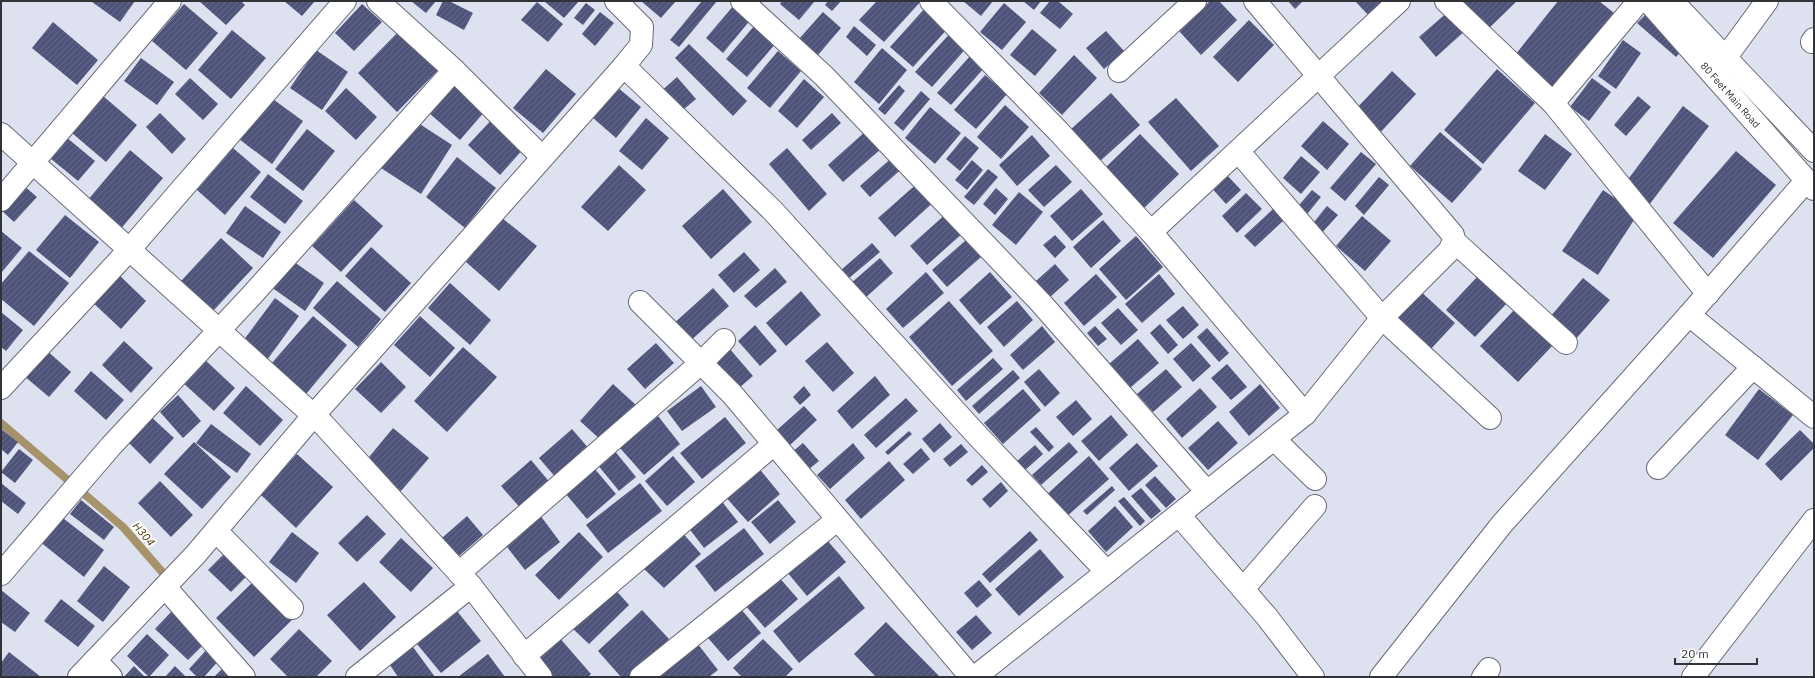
<svg xmlns="http://www.w3.org/2000/svg" width="1815" height="678" viewBox="0 0 1815 678" font-family="'IBM Plex Sans',sans-serif">
	<style>
		.lines { fill: none; stroke-linecap: round; stroke-linejoin: round }
		.stream { stroke: #a69369; stroke-width: 8 }
		.building { fill: url(#building-hatch) }
		.street-casing { stroke: #686a77; stroke-width: 24 }
		.primary-casing { stroke: #686a77; stroke-width: 24 }
		.street { stroke: #fff; stroke-width: 22 }
		.primary { stroke: #fff; stroke-width: 22 }
		.labels { text-anchor: middle; dominant-baseline: central; stroke-width: 4; stroke-linejoin: round; paint-order: stroke }
		.street-label { font-size: 10px; fill: #323339; stroke: #fff }
		.water-label { font-size: 11px; font-style: italic; fill: #4e3a00; stroke: #fff }
	</style>
	<defs>
		<pattern id="building-hatch" width="6" height="6" patternUnits="userSpaceOnUse"><rect width="6" height="6" fill="#4f547a"/><path d="M-1 1l2-2M0 6l6-6M5 7l2-2" fill="none" stroke="#666a89"/></pattern>
	</defs>
	<rect width="100%" height="100%" fill="#dee1f0"/>
	<g class="lines">
		<polyline class="stream" points="1,423 123,527 170,581"/>
	</g>
	<g class="building">
		<polygon points="93,1 135,1 120,22 92,2"/>
		<polygon points="199,1 241,1 245,5 226,25"/>
		<polygon points="284,1 315,1 302,16"/>
		<polygon points="411,1 436,1 426,13"/>
		<polygon points="443,1 449,1 473,13 464,30 436,15"/>
		<polygon points="544,1 579,1 564,18"/>
		<polygon points="641,1 676,1 661,18"/>
		<polygon points="702,1 717,1 679,47 670,40"/>
		<polygon points="782,1 815,1 799,20 780,4"/>
		<polygon points="828,1 841,1 832,11 825,5"/>
		<polygon points="877,1 921,1 884,42 859,20"/>
		<polygon points="963,1 993,1 981,16"/>
		<polygon points="1023,1 1041,1 1034,10"/>
		<polygon points="1050,1 1058,1 1073,14 1060,29 1040,13"/>
		<polygon points="1210,1 1219,1 1237,20 1201,55 1179,31"/>
		<polygon points="1288,1 1303,1 1295,9"/>
		<polygon points="1355,1 1389,1 1371,18"/>
		<polygon points="1454,1 1517,1 1485,32"/>
		<polygon points="1558,1 1599,1 1614,13 1552,91 1512,59"/>
		<polygon points="537,2 563,24 548,42 521,20"/>
		<polygon points="586,3 595,10 583,25 574,18"/>
		<polygon points="1004,3 1026,22 1002,50 980,32"/>
		<polygon points="184,4 218,33 186,70 152,41"/>
		<polygon points="362,4 382,22 354,51 335,33"/>
		<polygon points="735,4 752,18 723,53 706,38"/>
		<polygon points="926,7 949,27 913,67 890,47"/>
		<polygon points="1449,11 1466,30 1436,57 1419,37"/>
		<polygon points="600,12 614,23 595,46 582,34"/>
		<polygon points="823,12 841,28 818,55 799,39"/>
		<polygon points="1646,14 1685,47 1676,57 1637,23"/>
		<polygon points="1249,20 1274,45 1238,82 1213,57"/>
		<polygon points="53,22 98,60 77,85 32,48"/>
		<polygon points="755,25 776,43 747,77 726,59"/>
		<polygon points="854,26 876,45 867,56 846,37"/>
		<polygon points="402,28 441,67 397,112 358,73"/>
		<polygon points="1032,29 1057,50 1035,76 1010,55"/>
		<polygon points="232,30 266,58 231,99 198,70"/>
		<polygon points="953,30 969,45 932,87 915,72"/>
		<polygon points="1106,31 1124,51 1104,69 1086,48"/>
		<polygon points="1623,40 1641,53 1616,89 1598,76"/>
		<polygon points="689,44 747,101 733,116 675,58"/>
		<polygon points="882,48 907,70 879,104 854,82"/>
		<polygon points="316,50 348,72 322,110 290,88"/>
		<polygon points="778,51 801,71 770,108 747,88"/>
		<polygon points="971,55 985,67 951,105 937,93"/>
		<polygon points="1074,55 1097,78 1062,115 1039,93"/>
		<polygon points="141,58 174,82 157,105 124,81"/>
		<polygon points="546,69 576,94 543,133 513,108"/>
		<polygon points="1497,69 1535,103 1483,164 1444,130"/>
		<polygon points="1392,71 1416,94 1379,134 1354,111"/>
		<polygon points="985,75 1007,94 976,129 954,110"/>
		<polygon points="677,77 696,99 677,115 658,94"/>
		<polygon points="190,78 218,104 203,120 175,94"/>
		<polygon points="1592,78 1611,92 1589,121 1570,107"/>
		<polygon points="804,79 824,97 797,128 778,111"/>
		<polygon points="454,84 485,111 460,140 429,113"/>
		<polygon points="899,85 905,91 885,115 878,109"/>
		<polygon points="617,87 641,107 616,138 592,117"/>
		<polygon points="346,88 377,117 356,140 325,111"/>
		<polygon points="921,91 930,99 903,131 894,123"/>
		<polygon points="1111,93 1140,125 1098,163 1069,131"/>
		<polygon points="103,96 137,125 106,162 72,133"/>
		<polygon points="1638,96 1651,107 1626,136 1614,125"/>
		<polygon points="270,97 303,121 272,164 239,139"/>
		<polygon points="1176,98 1219,146 1191,171 1148,122"/>
		<polygon points="1005,105 1029,127 1001,159 977,137"/>
		<polygon points="1683,106 1709,126 1649,205 1623,186"/>
		<polygon points="930,107 961,133 935,164 905,138"/>
		<polygon points="160,113 186,139 172,154 146,127"/>
		<polygon points="832,113 841,123 811,150 802,140"/>
		<polygon points="494,117 526,146 500,175 468,145"/>
		<polygon points="646,118 669,138 642,170 619,151"/>
		<polygon points="412,119 452,145 421,194 381,168"/>
		<polygon points="1323,121 1349,144 1327,170 1301,146"/>
		<polygon points="307,129 335,151 303,191 275,169"/>
		<polygon points="867,130 882,148 843,182 828,165"/>
		<polygon points="1440,132 1482,169 1452,203 1410,166"/>
		<polygon points="1140,134 1179,174 1141,211 1102,171"/>
		<polygon points="1545,134 1572,154 1545,190 1518,171"/>
		<polygon points="1032,135 1050,156 1017,186 999,165"/>
		<polygon points="965,136 979,148 960,171 946,159"/>
		<polygon points="66,137 95,161 78,181 50,158"/>
		<polygon points="233,148 261,172 225,215 197,190"/>
		<polygon points="787,148 827,194 809,211 769,164"/>
		<polygon points="130,150 163,178 120,230 87,201"/>
		<polygon points="1736,151 1776,185 1713,258 1673,223"/>
		<polygon points="1361,152 1376,164 1345,201 1330,188"/>
		<polygon points="896,154 906,165 870,197 860,186"/>
		<polygon points="1301,156 1320,172 1301,194 1283,178"/>
		<polygon points="457,157 496,188 465,228 426,197"/>
		<polygon points="972,160 983,170 967,190 955,180"/>
		<polygon points="619,165 646,190 608,231 581,207"/>
		<polygon points="1056,165 1072,182 1044,207 1028,190"/>
		<polygon points="988,169 998,177 974,205 964,197"/>
		<polygon points="1224,172 1241,190 1226,204 1209,185"/>
		<polygon points="268,174 303,201 285,224 250,197"/>
		<polygon points="1379,177 1389,185 1364,215 1355,206"/>
		<polygon points="920,181 936,200 895,237 878,218"/>
		<polygon points="23,185 37,197 14,222 1,210"/>
		<polygon points="996,188 1008,199 995,215 983,204"/>
		<polygon points="723,189 752,222 711,259 682,226"/>
		<polygon points="1081,189 1103,214 1072,241 1050,216"/>
		<polygon points="1312,190 1321,197 1303,219 1294,211"/>
		<polygon points="1603,190 1638,214 1598,275 1562,251"/>
		<polygon points="1019,192 1043,212 1016,245 992,225"/>
		<polygon points="1246,193 1262,209 1237,233 1222,216"/>
		<polygon points="354,200 383,226 341,272 312,246"/>
		<polygon points="245,206 281,232 263,258 226,233"/>
		<polygon points="1327,206 1338,215 1320,235 1310,227"/>
		<polygon points="1273,209 1284,220 1255,247 1244,236"/>
		<polygon points="947,213 963,233 927,265 910,246"/>
		<polygon points="65,215 99,242 70,278 36,250"/>
		<polygon points="1362,216 1391,241 1365,271 1336,246"/>
		<polygon points="502,218 537,246 499,291 466,262"/>
		<polygon points="1103,220 1121,241 1091,268 1073,247"/>
		<polygon points="1,231 22,248 1,273"/>
		<polygon points="1055,235 1066,247 1055,258 1043,245"/>
		<polygon points="1136,236 1163,267 1126,300 1099,269"/>
		<polygon points="221,238 253,268 213,311 181,281"/>
		<polygon points="966,240 981,257 947,287 932,270"/>
		<polygon points="872,243 880,252 848,279 840,271"/>
		<polygon points="371,247 411,283 385,312 345,276"/>
		<polygon points="29,251 69,283 34,326 1,299 1,284"/>
		<polygon points="744,252 760,270 734,293 718,275"/>
		<polygon points="880,258 893,273 864,299 850,284"/>
		<polygon points="290,259 324,283 305,311 271,287"/>
		<polygon points="1055,264 1069,280 1050,297 1036,281"/>
		<polygon points="775,268 787,282 756,308 744,296"/>
		<polygon points="116,272 146,301 121,329 90,300"/>
		<polygon points="926,272 944,293 903,328 886,309"/>
		<polygon points="990,272 1012,297 980,325 959,300"/>
		<polygon points="1096,274 1117,297 1084,326 1064,303"/>
		<polygon points="1159,274 1175,294 1142,323 1125,304"/>
		<polygon points="1478,276 1507,303 1475,337 1446,310"/>
		<polygon points="1583,278 1610,300 1575,340 1550,317"/>
		<polygon points="337,281 381,319 358,347 313,308"/>
		<polygon points="450,283 491,320 470,345 428,308"/>
		<polygon points="713,288 729,306 687,344 671,326"/>
		<polygon points="1418,289 1455,323 1429,351 1392,317"/>
		<polygon points="801,291 821,315 786,346 766,323"/>
		<polygon points="275,298 299,316 267,360 243,341"/>
		<polygon points="949,301 993,351 952,386 909,337"/>
		<polygon points="1017,301 1033,320 1004,347 987,327"/>
		<polygon points="1183,306 1199,325 1183,339 1166,320"/>
		<polygon points="1118,308 1138,330 1121,345 1101,323"/>
		<polygon points="1515,309 1553,345 1518,382 1480,346"/>
		<polygon points="1,312 23,330 6,351 1,347"/>
		<polygon points="313,316 347,345 306,394 271,364"/>
		<polygon points="420,316 455,348 430,377 394,345"/>
		<polygon points="1160,324 1178,345 1168,354 1150,333"/>
		<polygon points="755,325 777,351 760,366 738,341"/>
		<polygon points="1042,326 1055,342 1023,370 1010,355"/>
		<polygon points="1095,326 1107,339 1098,346 1087,333"/>
		<polygon points="1207,328 1229,353 1219,362 1197,337"/>
		<polygon points="1138,339 1159,363 1130,388 1109,364"/>
		<polygon points="124,341 153,368 131,393 102,365"/>
		<polygon points="827,342 854,373 833,392 805,361"/>
		<polygon points="656,343 674,363 645,389 627,369"/>
		<polygon points="1191,343 1211,366 1193,382 1173,359"/>
		<polygon points="463,347 497,377 447,432 414,401"/>
		<polygon points="729,348 753,376 739,388 715,361"/>
		<polygon points="45,349 71,372 49,397 23,375"/>
		<polygon points="203,358 235,388 214,411 181,381"/>
		<polygon points="993,358 1003,369 966,401 957,390"/>
		<polygon points="381,362 406,387 381,413 355,389"/>
		<polygon points="1227,364 1247,387 1231,400 1211,378"/>
		<polygon points="1039,369 1060,393 1045,407 1024,382"/>
		<polygon points="1166,369 1182,387 1153,412 1137,394"/>
		<polygon points="1013,370 1020,378 979,414 972,406"/>
		<polygon points="91,371 124,400 106,420 74,391"/>
		<polygon points="875,376 890,395 852,429 837,411"/>
		<polygon points="613,384 636,405 603,442 580,421"/>
		<polygon points="1260,384 1280,408 1249,436 1229,412"/>
		<polygon points="246,386 283,420 260,446 223,413"/>
		<polygon points="701,386 716,407 682,431 667,411"/>
		<polygon points="804,386 811,395 800,405 793,397"/>
		<polygon points="1200,388 1217,407 1182,438 1166,419"/>
		<polygon points="1023,389 1041,410 1003,444 984,423"/>
		<polygon points="1759,389 1793,415 1758,460 1725,435"/>
		<polygon points="178,395 201,421 183,438 160,412"/>
		<polygon points="906,398 918,411 876,448 864,435"/>
		<polygon points="1076,400 1092,419 1073,436 1056,417"/>
		<polygon points="804,406 817,420 790,445 777,430"/>
		<polygon points="149,415 174,438 150,464 126,440"/>
		<polygon points="1111,415 1128,435 1099,461 1081,441"/>
		<polygon points="658,416 680,444 644,475 620,448"/>
		<polygon points="725,417 746,443 702,479 680,453"/>
		<polygon points="1218,421 1238,443 1208,470 1188,448"/>
		<polygon points="940,423 952,437 934,453 922,439"/>
		<polygon points="211,424 251,454 237,473 196,443"/>
		<polygon points="1036,427 1054,447 1049,452 1030,432"/>
		<polygon points="393,428 429,458 401,491 365,462"/>
		<polygon points="1,429 18,442 8,455 1,449"/>
		<polygon points="572,429 590,450 557,479 539,458"/>
		<polygon points="1800,430 1814,444 1814,448 1781,481 1765,464"/>
		<polygon points="909,431 912,434 888,455 885,452"/>
		<polygon points="194,442 231,477 202,509 164,474"/>
		<polygon points="1069,442 1078,452 1041,485 1032,475"/>
		<polygon points="803,443 819,461 808,470 792,452"/>
		<polygon points="853,443 865,458 830,489 817,475"/>
		<polygon points="1137,443 1158,466 1129,491 1109,468"/>
		<polygon points="961,444 968,452 950,467 943,459"/>
		<polygon points="1035,445 1043,454 1023,472 1016,462"/>
		<polygon points="921,448 930,459 913,474 903,464"/>
		<polygon points="19,449 33,460 15,483 1,472"/>
		<polygon points="614,450 636,477 619,491 597,464"/>
		<polygon points="297,454 333,487 296,528 260,494"/>
		<polygon points="673,456 695,482 667,506 645,481"/>
		<polygon points="1089,456 1109,479 1065,518 1045,496"/>
		<polygon points="531,460 552,485 522,510 501,486"/>
		<polygon points="889,461 905,480 861,519 845,500"/>
		<polygon points="982,465 988,472 972,486 966,480"/>
		<polygon points="757,466 780,494 748,522 723,494"/>
		<polygon points="594,468 616,494 587,519 565,493"/>
		<polygon points="1155,476 1176,499 1166,508 1145,485"/>
		<polygon points="160,481 193,515 171,537 138,503"/>
		<polygon points="1001,482 1008,491 990,508 982,499"/>
		<polygon points="1,483 26,503 18,514 1,501"/>
		<polygon points="640,483 662,511 608,553 586,525"/>
		<polygon points="1112,486 1115,490 1087,515 1083,511"/>
		<polygon points="1141,488 1161,511 1151,519 1131,496"/>
		<polygon points="1124,497 1145,521 1140,526 1118,501"/>
		<polygon points="720,499 738,522 704,548 688,527"/>
		<polygon points="81,500 114,527 104,540 70,514"/>
		<polygon points="778,500 796,522 770,544 751,522"/>
		<polygon points="1115,506 1133,527 1106,552 1088,531"/>
		<polygon points="59,515 104,550 84,577 39,541"/>
		<polygon points="367,515 386,534 357,562 338,543"/>
		<polygon points="540,515 560,542 525,570 504,543"/>
		<polygon points="467,516 483,535 458,557 442,538"/>
		<polygon points="744,528 764,554 715,592 695,566"/>
		<polygon points="681,531 701,554 664,588 642,567"/>
		<polygon points="1030,531 1038,540 990,583 982,574"/>
		<polygon points="292,532 319,553 296,583 269,562"/>
		<polygon points="579,532 603,557 559,600 535,575"/>
		<polygon points="401,538 433,568 411,592 379,562"/>
		<polygon points="826,539 846,562 807,596 787,572"/>
		<polygon points="1040,549 1064,577 1019,616 995,589"/>
		<polygon points="226,552 249,574 231,592 208,570"/>
		<polygon points="104,566 130,587 103,622 77,601"/>
		<polygon points="777,575 798,599 765,628 744,604"/>
		<polygon points="839,576 865,608 799,663 773,631"/>
		<polygon points="255,580 293,619 254,657 216,618"/>
		<polygon points="979,580 992,595 977,608 964,593"/>
		<polygon points="364,582 396,617 360,651 327,615"/>
		<polygon points="613,587 629,605 589,644 571,627"/>
		<polygon points="1,590 30,613 15,632 1,622"/>
		<polygon points="61,599 95,626 78,647 44,621"/>
		<polygon points="736,603 761,633 728,661 702,631"/>
		<polygon points="642,610 669,639 629,677 621,677 598,651"/>
		<polygon points="457,611 481,641 441,673 417,644"/>
		<polygon points="171,612 205,643 188,660 155,629"/>
		<polygon points="976,615 992,633 972,650 956,632"/>
		<polygon points="886,622 940,677 876,677 854,654"/>
		<polygon points="299,629 332,661 316,677 288,677 270,659"/>
		<polygon points="147,634 169,655 149,677 127,656"/>
		<polygon points="558,636 591,674 588,677 553,677 537,656"/>
		<polygon points="763,639 793,669 785,677 742,677 733,668"/>
		<polygon points="697,643 718,670 709,677 656,677"/>
		<polygon points="413,647 435,677 398,677 390,665"/>
		<polygon points="208,648 220,659 204,677 197,677 189,669"/>
		<polygon points="9,652 41,677 1,677 1,663"/>
		<polygon points="488,654 505,677 458,677"/>
		<polygon points="227,664 241,677 214,677"/>
		<polygon points="134,666 145,677 124,677"/>
		<polygon points="175,666 186,677 165,677"/>
	</g>
	<g class="lines">
		<g class="street-casing">
			<g id="street">
				<polyline points="378,1 454,70 542,157"/>
				<polyline points="616,1 642,27 641,45 624,66"/>
				<polyline points="742,1 824,76 1041,303 1207,492"/>
				<polyline points="931,1 1059,132 1151,232"/>
				<polyline points="1255,1 1453,235 1454,241 1449,251 1382,318 1305,414"/>
				<polyline points="1446,1 1553,103 1708,294"/>
				<polyline points="1812,42 1814,39"/>
				<polyline points="1726,57 1767,1"/>
				<polyline points="1119,71 1195,1"/>
				<polyline points="1553,103 1639,1"/>
				<polyline points="1,134 323,424 471,586 541,677"/>
				<polyline points="1238,151 1382,318 1490,418"/>
				<polyline points="1,200 170,1"/>
				<polyline points="1454,241 1566,343"/>
				<polyline points="640,302 701,363 724,340"/>
				<polyline points="1753,367 1814,417"/>
				<polyline points="1,388 129,250 345,1"/>
				<polyline points="1274,439 1315,479"/>
				<polyline points="1658,468 1753,367 1689,315"/>
				<polyline points="1179,515 1267,617 1313,677"/>
				<polyline points="216,531 292,608"/>
				<polyline points="459,573 701,363 732,394 971,677"/>
				<polyline points="1,574 111,446 252,295 454,70"/>
				<polyline points="165,587 244,677"/>
				<polyline points="1243,589 1315,506"/>
				<polyline points="524,656 774,444"/>
				<polyline points="95,660 111,677"/>
				<polyline points="79,677 196,554 313,416 624,66 773,211 976,434 1107,572"/>
				<polyline points="357,677 471,586"/>
				<polyline points="641,677 837,520"/>
				<polyline points="975,677 1305,414 1151,232 1399,1"/>
				<polyline points="1381,677 1502,524 1689,315 1806,181"/>
				<polyline points="1483,677 1489,669"/>
				<polyline points="1693,677 1814,520"/>
			</g>
		</g>
		<g class="primary-casing">
			<g id="primary">
				<path id="s1" d="M 1648,1 L 1814,189"/>
				<polyline points="1672,1 1814,151"/>
			</g>
		</g>
		<use href="#street" class="street"/>
		<use href="#primary" class="primary"/>
	</g>
	<g class="labels">
		<g class="street-label">
			<text stroke="none"><textPath href="#s1" startOffset="125">80 Feet Main Road</textPath></text>
		</g>
		<g class="water-label">
			<text transform="translate(144 534) rotate(49)">H304</text>
		</g>
	</g>
	<rect width="1815" height="678" fill="none" stroke="#323339" stroke-width="4"/>
	<path d="M1675 658v6h82v-6" fill="none" stroke="#323339" stroke-width="2"/>
	<text x="1681" y="658" font-size="12" fill="#323339" stroke="#ffffff" stroke-width="3" paint-order="stroke">20 m</text>
</svg>
